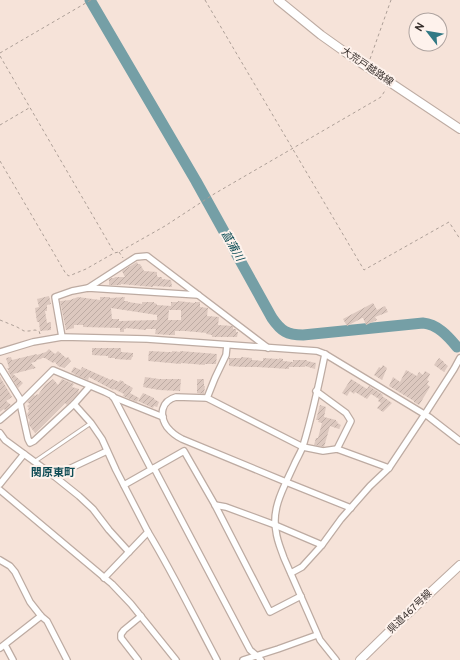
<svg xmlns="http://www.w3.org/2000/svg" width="460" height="660" viewBox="0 0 460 660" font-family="Overpass,'Noto Sans JP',sans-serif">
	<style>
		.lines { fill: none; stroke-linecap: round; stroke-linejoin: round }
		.river { stroke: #759fa6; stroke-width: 11 }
		.building { fill: url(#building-hatch); fill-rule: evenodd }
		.service-casing { stroke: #bdaba2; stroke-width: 5 }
		.minor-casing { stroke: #bdaba2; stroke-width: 8 }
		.secondary-casing { stroke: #bdaba2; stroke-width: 10 }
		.path { stroke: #ad9f97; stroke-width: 1; stroke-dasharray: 3 3; stroke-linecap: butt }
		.service { stroke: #fff; stroke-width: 3 }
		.minor { stroke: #fff; stroke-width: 5.5 }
		.secondary { stroke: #fff; stroke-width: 8 }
		.labels { text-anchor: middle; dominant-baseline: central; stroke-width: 4; stroke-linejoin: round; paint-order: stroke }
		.street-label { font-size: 10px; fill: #38302d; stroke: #fef2ec }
		.water-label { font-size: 11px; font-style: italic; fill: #084a53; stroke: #fef2ec }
		.neighbourhood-label { font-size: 11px; font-weight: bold; fill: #0f4c55; stroke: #fef2ec }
	</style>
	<defs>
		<pattern id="building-hatch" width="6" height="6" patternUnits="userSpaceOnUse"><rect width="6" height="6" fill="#dcc8bf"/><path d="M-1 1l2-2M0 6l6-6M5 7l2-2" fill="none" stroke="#beaca4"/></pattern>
	</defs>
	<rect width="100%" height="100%" fill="#f6e3d9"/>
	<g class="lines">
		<path class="river" d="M 90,0 L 196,181 L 272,318 C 281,331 287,335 303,335 L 423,323 C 437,324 448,336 457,347"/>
	</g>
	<g class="building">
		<polygon points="137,262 138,264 140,264 144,271 157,272 157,276 158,277 162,277 162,279 171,280 172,287 153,286 153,287 121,284 121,285 109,285 109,279 112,278 114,278 115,277 125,277 122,271"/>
		<polygon points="49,296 51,304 47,305 47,311 45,311 47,323 51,322 51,330 40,331 39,322 37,322 35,308 39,307 37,299"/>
		<path d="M 78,297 L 100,300 L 100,297 L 110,297 L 110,298 L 125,297 L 124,301 L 128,301 L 128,302 L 142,304 L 142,302 L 154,302 L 154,303 L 157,304 L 157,305 L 171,306 L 171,302 L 178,302 L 178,301 L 195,303 L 195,302 L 200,302 L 200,307 L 208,308 L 207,316 L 219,317 L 218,325 L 233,326 L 233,329 L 236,329 L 236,332 L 238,332 L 237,337 L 212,337 L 212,335 L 206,334 L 207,333 L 185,331 L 175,331 L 175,335 L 169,335 L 155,334 L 156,329 L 146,329 L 146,330 L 126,328 L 126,329 L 124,329 L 124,332 L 120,332 L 120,328 L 83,327 L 83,325 L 74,325 L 74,328 L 66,330 L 60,301 L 70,300 ZM 111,308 L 157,315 L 157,320 L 119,321 L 119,319 L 112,319 ZM 169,310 L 181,310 L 181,320 L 168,320 Z"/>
		<polygon points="373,303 377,310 385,306 388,312 375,317 377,320 366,325 363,318 362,318 347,326 343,319"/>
		<polygon points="92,348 121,348 121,352 133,353 133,357 132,357 131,360 115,359 115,358 108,358 108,356 92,355"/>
		<polygon points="49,349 55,354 58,351 66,358 68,357 71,361 64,368 58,366 55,362 53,363 45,358 42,358 41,359 36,360 37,361 31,363 36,368 13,374 23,383 18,388 8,371 9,371 7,368 9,368 6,358 11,357 12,360 37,354 37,355 46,352"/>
		<polygon points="149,351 168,352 172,352 172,351 180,352 180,351 217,354 216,364 205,364 205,365 181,363 181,364 148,361"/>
		<polygon points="241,357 252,358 252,360 253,360 262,361 263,361 263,358 279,359 279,358 283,359 283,361 293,362 293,360 307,360 307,361 316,363 315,369 305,366 305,367 289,367 289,369 257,367 243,367 229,366 229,358 241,358"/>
		<polygon points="439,358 444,362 444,363 448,366 444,372 434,365"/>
		<polygon points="383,365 387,368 382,380 374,375 379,367 381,368"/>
		<polygon points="74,367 81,370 82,367 111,380 112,379 119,382 120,380 124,382 124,383 133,388 130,393 139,398 137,402 123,396 124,394 114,389 113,390 89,377 88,380 78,376 71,372"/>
		<polygon points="406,370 417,376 419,372 423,375 425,371 430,374 427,380 429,381 427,384 430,387 419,405 414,402 414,401 389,386 393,377 400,382"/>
		<polygon points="0,377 12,397 6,401 11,405 5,410 4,409 0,412"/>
		<polygon points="145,377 159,379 181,379 180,391 159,390 143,387"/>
		<polygon points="53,379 58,385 62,379 74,384 72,387 79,389 78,393 71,401 67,405 65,403 35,433 29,425 29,422 30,420 28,418 27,414 29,411 28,409 29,408 27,406 30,404 27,402 34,395 35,396 37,394 38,395 45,385"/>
		<polygon points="197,379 204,379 204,386 205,386 204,394 197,393"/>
		<polygon points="351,379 367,389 369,386 383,395 382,396 392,403 383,412 377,408 381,403 378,401 379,399 371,394 367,399 355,392 354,394 350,391 347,396 342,393"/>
		<polygon points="143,393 154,398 154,399 159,402 157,407 154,406 153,408 138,401"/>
		<polygon points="320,405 326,407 324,417 336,420 336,421 338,422 337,423 341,425 339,429 330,426 324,447 314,445 316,438 318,438 322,423 318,422 319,420 316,420"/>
	</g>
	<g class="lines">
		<g class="service-casing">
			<polyline id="service" points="34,462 91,423"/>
		</g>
		<g class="minor-casing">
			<g id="minor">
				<polyline points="88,288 136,257 147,256 268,348"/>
				<polyline points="62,337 55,297 72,291 88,288 198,295"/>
				<polyline points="0,352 33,342 62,337 147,339 317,351 325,354 429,417 460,441"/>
				<path d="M 325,354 C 319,384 312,416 303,446 C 301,452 297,458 294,465 C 285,485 271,508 276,531 C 277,541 281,549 284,558 L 320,640 L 336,660"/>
				<polyline points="0,367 20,399 20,403 28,439 30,443 34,441 74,404 90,386"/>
				<polyline points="316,391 346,413 351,421 337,449"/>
				<polyline points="113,397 163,417"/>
				<polyline points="207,398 215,378 226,355 227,345"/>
				<polyline points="74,404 91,423 102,439 116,470 148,532 104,578"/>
				<polyline points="0,420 20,403 53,370 105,392 113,396 151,469"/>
				<polyline points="0,433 5,440 54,476 79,496 93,509 109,530 129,552"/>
				<polyline points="154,468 250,650 257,656 261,660"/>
				<polyline points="54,476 107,451"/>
				<polyline points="0,484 24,454"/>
				<polyline points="124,485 184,451 215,505 270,612 301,596"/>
				<polyline points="0,490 112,584 131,604 176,660"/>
				<polyline points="215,505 226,507 275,525 322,545"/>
				<path d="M 351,508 L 286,482 L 182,439 C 176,436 171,432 167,427 C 159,415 161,401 176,397 L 207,398 L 303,447 L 323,451 L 337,449 L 389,468"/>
				<path d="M 148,532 C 173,573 194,617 217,660"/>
				<polyline points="0,560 10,566 15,572 30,602 41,616 47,621 67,660"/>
				<polyline points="291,573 302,567 322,545 341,519 370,486 389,468 425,414 454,369 460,358"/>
				<polyline points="5,645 13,660"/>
				<polyline points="0,648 41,616"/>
				<polyline points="138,660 121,638 121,634 124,630 141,616"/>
				<polyline points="243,660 278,649 317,635"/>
			</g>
		</g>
		<g class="secondary-casing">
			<g id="secondary">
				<polyline points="278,0 321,35 352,57 460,129"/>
				<polyline points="360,660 403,618 460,565"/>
			</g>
		</g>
		<g class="path">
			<polyline points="205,0 364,270 449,222 460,239"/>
			<polyline points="0,53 91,0"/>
			<polyline points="0,56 114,252"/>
			<polyline points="370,59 391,0"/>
			<polyline points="0,125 29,108"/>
			<polyline points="0,161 66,274 69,276 86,269 114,253 119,252 165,226 214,194 376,100 381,97 386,89"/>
			<polyline points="119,252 123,258"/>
			<polyline points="0,320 17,327 24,331 29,331 35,330 39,331 40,334"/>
		</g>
		<use href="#service" class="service"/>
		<use href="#minor" class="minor"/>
		<use href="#secondary" class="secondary"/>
	</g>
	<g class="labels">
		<g class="street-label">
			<text transform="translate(367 67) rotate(34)">大荒戸越路線</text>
			<text transform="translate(410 612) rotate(-44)">県道467号線</text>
		</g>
		<g class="water-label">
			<text transform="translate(232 246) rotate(60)">菖蒲川</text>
		</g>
		<g class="neighbourhood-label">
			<text x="53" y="473">関原東町</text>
		</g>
	</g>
	<g transform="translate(428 32) rotate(301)"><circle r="19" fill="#fef2ec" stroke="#afa4a0"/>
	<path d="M0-3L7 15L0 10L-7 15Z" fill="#327984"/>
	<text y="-6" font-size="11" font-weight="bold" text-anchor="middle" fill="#38302d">N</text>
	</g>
</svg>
